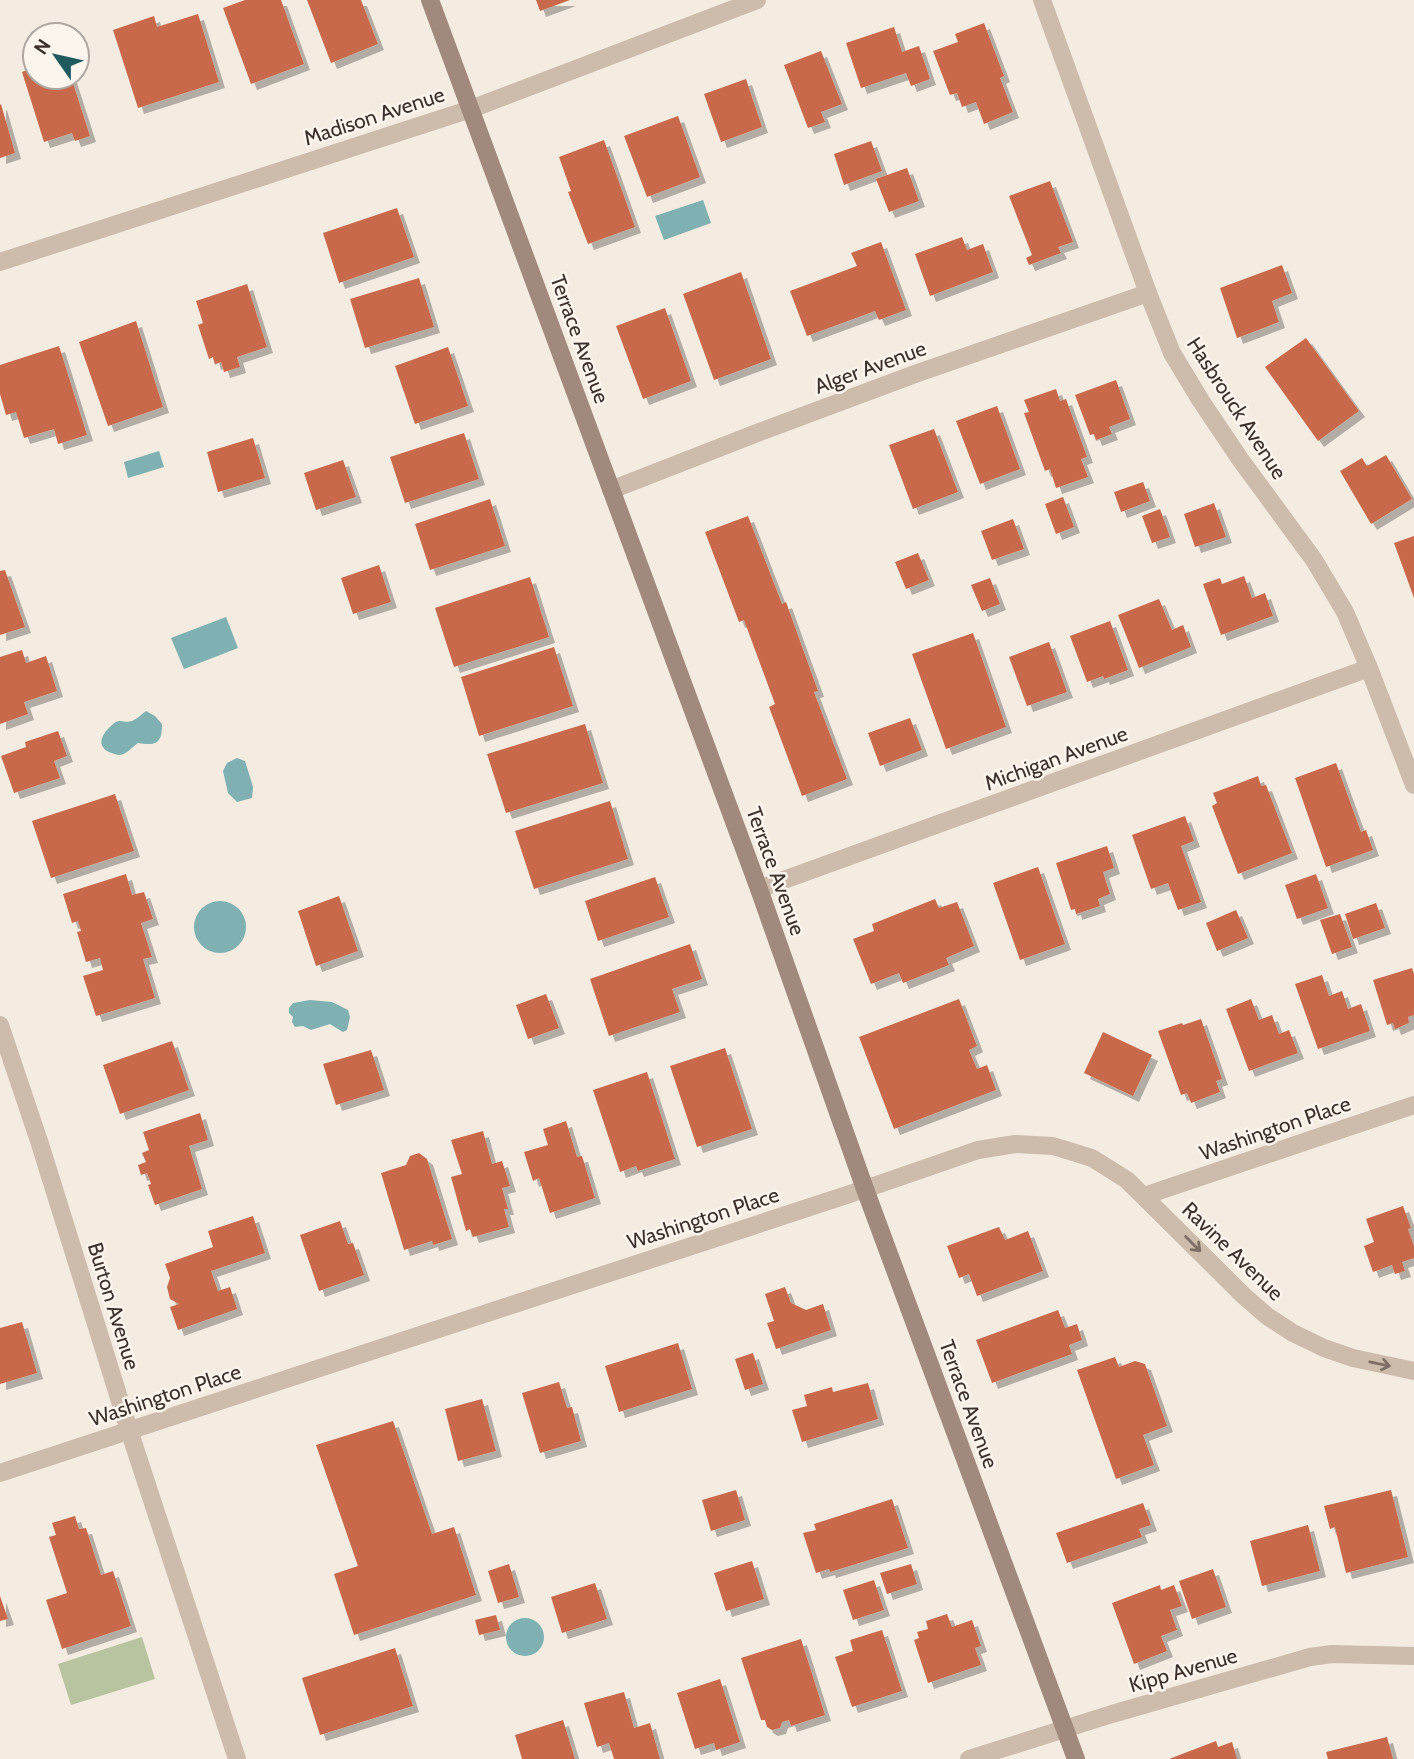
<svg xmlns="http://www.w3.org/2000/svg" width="1414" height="1759" viewBox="0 0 1414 1759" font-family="Cabin,sans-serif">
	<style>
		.green { fill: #b8c4a0 }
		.water { fill: #7fb0b2 }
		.building { fill: #c8694b; filter: url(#shadow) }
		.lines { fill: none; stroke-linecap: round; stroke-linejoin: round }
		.street { stroke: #cdbbac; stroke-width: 18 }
		.secondary { stroke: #a18a7d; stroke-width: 18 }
		.oneway { stroke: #7d6f65 }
		.labels { text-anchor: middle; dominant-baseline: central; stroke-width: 5; stroke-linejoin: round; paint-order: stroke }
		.street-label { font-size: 21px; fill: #3b302b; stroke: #fbf5ee }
	</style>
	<defs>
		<filter id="shadow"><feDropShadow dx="6" dy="6" stdDeviation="0" flood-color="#0004"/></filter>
	</defs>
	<rect width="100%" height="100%" fill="#f4ebe1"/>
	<polygon class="green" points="142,1637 155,1679 71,1705 58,1664"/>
	<g class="water">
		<polygon points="703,200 711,223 664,240 655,216"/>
		<polygon points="159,451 164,467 128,478 124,462"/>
		<polygon points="226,617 238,648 184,669 171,638"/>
		<path d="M 146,711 L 155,716 L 162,724 C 162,744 156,746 138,743 C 133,746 126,755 120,755 C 116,755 113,753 109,752 C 95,745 103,733 112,725 C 120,717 124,724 132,721 C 137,719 142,714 146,711 Z"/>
		<polygon points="237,758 245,761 253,787 252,798 237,802 228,793 223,771 227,763"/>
		<circle cx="220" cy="927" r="26"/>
		<polygon points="310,1000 332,1002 348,1010 350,1017 347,1030 343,1032 330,1024 311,1030 303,1026 295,1027 292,1022 293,1017 289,1013 289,1008 293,1003"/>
		<circle cx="525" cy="1637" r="19"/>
	</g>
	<g class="building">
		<polygon points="245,0 281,0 304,64 251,84 223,8"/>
		<polygon points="307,0 361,0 378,44 331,63"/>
		<polygon points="536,0 570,0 540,11"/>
		<polygon points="198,14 219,82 138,108 113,30 154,16 157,27"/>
		<polygon points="984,23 1004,76 1000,78 1013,112 984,124 976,102 962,107 957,93 950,95 933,51 958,42 955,34"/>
		<polygon points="894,27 902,52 919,46 930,79 911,86 906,73 861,88 846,43"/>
		<polygon points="821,51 842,104 821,112 825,122 808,128 784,65"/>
		<polygon points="35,67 35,77 71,77 90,136 75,141 72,133 44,142 22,72"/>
		<polygon points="746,79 762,127 721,142 704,94"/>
		<polygon points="1,104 15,153 0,158 0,105"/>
		<polygon points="678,116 700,177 647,197 624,136"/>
		<polygon points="604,140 635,227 588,244 568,192 571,191 559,157"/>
		<polygon points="871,141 882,171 844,185 834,154"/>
		<polygon points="907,168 919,201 889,212 876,179"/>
		<polygon points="1050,181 1073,242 1058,247 1061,253 1029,265 1026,258 1032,255 1009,196"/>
		<polygon points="397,208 414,257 339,283 323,233"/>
		<polygon points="962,237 967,250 983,244 993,272 930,296 915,254"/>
		<polygon points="881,242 906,310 879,320 875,311 807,336 790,291 857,266 851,253"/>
		<polygon points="1282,265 1292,293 1272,301 1279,322 1237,338 1220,288"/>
		<polygon points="741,272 771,359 714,380 683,294"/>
		<polygon points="419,278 434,327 365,348 350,299"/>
		<polygon points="247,284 267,347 237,357 240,367 224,372 221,362 215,364 213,357 209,359 198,325 203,323 196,301"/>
		<polygon points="665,308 691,381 643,399 616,326"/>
		<polygon points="136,321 163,407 108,426 79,342"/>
		<polygon points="1306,338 1359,411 1318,441 1265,367"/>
		<polygon points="59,346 87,435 58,444 54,429 24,438 16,412 6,415 0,394 0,365"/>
		<polygon points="448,347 468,406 415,424 395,366"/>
		<polygon points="1116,380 1130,419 1109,427 1112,434 1096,440 1094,434 1090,435 1075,395"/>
		<polygon points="1056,389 1060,401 1066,399 1087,457 1081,459 1088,477 1056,488 1050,469 1045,471 1024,413 1029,412 1024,400"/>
		<polygon points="997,406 1020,469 980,484 956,421"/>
		<polygon points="934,429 958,492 913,509 889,445"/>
		<polygon points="464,433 479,479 405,503 390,457"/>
		<polygon points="253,438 265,478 218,492 207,452"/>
		<polygon points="1386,455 1412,499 1371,524 1340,471 1362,458 1367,466"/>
		<polygon points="343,460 356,497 316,510 304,473"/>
		<polygon points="1143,482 1150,501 1121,512 1114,492"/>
		<polygon points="1063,497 1074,527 1056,534 1045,504"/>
		<polygon points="490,499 505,546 430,570 415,524"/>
		<polygon points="1214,503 1226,537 1195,547 1184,514"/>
		<polygon points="1160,509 1170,537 1152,543 1142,516"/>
		<polygon points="748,516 782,604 786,602 818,691 814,692 847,779 802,796 769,707 775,704 744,620 739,622 705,532"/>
		<polygon points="1013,519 1024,549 992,560 981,531"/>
		<polygon points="1414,536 1414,598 1394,543"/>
		<polygon points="918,553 929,580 906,589 895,562"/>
		<polygon points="379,565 391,602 353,614 341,578"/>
		<polygon points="5,570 25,627 0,635 0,571"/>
		<polygon points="1244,576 1252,598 1265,593 1273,616 1221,635 1203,584 1220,578 1222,584"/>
		<polygon points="530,577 549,637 454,667 435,608"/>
		<polygon points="990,578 1000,604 982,611 971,585"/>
		<polygon points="1159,599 1172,630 1183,625 1191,647 1139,668 1118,615"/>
		<polygon points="1110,621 1128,670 1104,679 1103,676 1087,682 1070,636"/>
		<polygon points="973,633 1006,727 946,749 912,654"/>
		<polygon points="1049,642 1067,692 1027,706 1009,657"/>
		<polygon points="554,647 573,706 479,736 461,677"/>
		<polygon points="22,650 26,663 46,656 57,691 24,702 28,714 0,724 0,657"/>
		<polygon points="910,718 922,750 880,766 868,733"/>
		<polygon points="585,724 603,783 506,813 487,754"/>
		<polygon points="58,731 67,756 54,761 60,778 14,793 1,756 26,747 25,742"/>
		<polygon points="1336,763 1361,832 1366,830 1373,850 1326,867 1295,778"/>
		<polygon points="1258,776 1261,786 1266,785 1292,853 1238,874 1212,806 1217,803 1213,793"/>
		<polygon points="115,794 134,851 51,878 32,821"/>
		<polygon points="610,801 628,859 534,889 515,831"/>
		<polygon points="1185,816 1194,841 1181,846 1201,902 1178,910 1168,883 1151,889 1132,835"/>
		<polygon points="1107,846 1114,868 1103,872 1110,894 1098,899 1100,906 1076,914 1075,909 1071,910 1056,863"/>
		<polygon points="1038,867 1065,944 1020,960 993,883"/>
		<polygon points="126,874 132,895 144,892 153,919 141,923 152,957 143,959 155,998 96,1016 83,976 103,970 100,958 86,962 77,932 81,931 78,921 72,923 63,894"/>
		<polygon points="1316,874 1328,908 1297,919 1285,885"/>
		<polygon points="655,877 669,917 598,941 585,901"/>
		<polygon points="339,896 358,951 316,966 298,911"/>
		<polygon points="935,899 939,908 957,902 974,946 946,958 949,965 903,983 899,973 871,984 853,939 874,931 872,924"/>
		<polygon points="1376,903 1385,928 1353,939 1345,914"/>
		<polygon points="1236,910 1248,938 1217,951 1206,923"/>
		<polygon points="1340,914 1352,947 1332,954 1320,920"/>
		<polygon points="690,944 702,979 672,989 680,1012 609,1036 590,979"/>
		<polygon points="1412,968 1414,974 1414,1015 1408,1017 1409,1023 1395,1029 1393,1023 1387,1025 1373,980"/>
		<polygon points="1322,975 1329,996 1342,991 1348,1009 1361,1004 1370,1031 1318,1049 1295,984"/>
		<polygon points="546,994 559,1028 528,1039 516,1005"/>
		<polygon points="959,999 977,1046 969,1050 977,1069 987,1065 996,1090 894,1129 859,1037"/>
		<polygon points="1251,999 1259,1020 1272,1015 1279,1034 1289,1030 1298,1053 1249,1071 1226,1009"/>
		<polygon points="1201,1019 1222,1079 1216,1081 1220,1092 1191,1103 1187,1093 1181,1095 1158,1031 1182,1023 1183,1025"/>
		<polygon points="1103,1032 1152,1055 1133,1096 1084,1073"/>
		<polygon points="172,1041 189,1090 120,1114 103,1065"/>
		<polygon points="725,1048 752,1129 697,1147 670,1066"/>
		<polygon points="371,1050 384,1090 336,1105 323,1064"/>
		<polygon points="647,1072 675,1159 638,1171 636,1166 620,1172 593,1090"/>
		<polygon points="200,1113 208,1140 189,1146 202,1189 155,1205 148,1185 151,1184 147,1173 141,1175 138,1165 146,1162 142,1153 149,1150 143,1132"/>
		<polygon points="566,1121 577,1157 582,1156 595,1198 550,1213 539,1178 533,1181 524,1152 548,1145 543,1129"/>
		<polygon points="483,1131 492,1164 502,1161 510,1186 502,1188 508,1209 504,1209 509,1227 473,1237 470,1229 466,1231 451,1177 462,1174 451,1140"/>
		<polygon points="419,1153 427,1159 452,1239 433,1245 432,1241 404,1250 381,1173 406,1165 410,1156"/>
		<polygon points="1403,1206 1411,1228 1408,1229 1414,1246 1414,1258 1402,1262 1405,1271 1395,1274 1392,1265 1373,1272 1364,1246 1374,1242 1366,1219"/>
		<polygon points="253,1216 265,1253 211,1271 218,1291 230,1287 237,1309 178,1330 170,1307 179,1304 170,1299 167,1287 170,1278 165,1264 213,1247 208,1231"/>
		<polygon points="340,1221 348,1244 353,1243 364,1275 319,1291 300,1235"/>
		<polygon points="999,1227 1005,1240 1028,1231 1043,1271 977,1296 969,1274 959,1278 947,1246"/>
		<polygon points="785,1287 791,1303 806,1310 823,1304 831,1330 776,1349 767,1323 774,1321 765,1294"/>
		<polygon points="1058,1310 1065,1328 1077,1324 1082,1340 1069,1345 1072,1354 992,1383 976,1340"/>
		<polygon points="22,1322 37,1373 0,1384 0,1328"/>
		<polygon points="678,1343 692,1389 619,1412 605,1366"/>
		<polygon points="753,1353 763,1384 745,1390 735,1359"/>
		<polygon points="1115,1357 1119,1367 1135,1361 1145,1364 1167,1426 1143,1435 1154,1465 1116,1479 1077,1370"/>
		<polygon points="559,1382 567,1408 572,1407 581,1441 540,1453 522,1393"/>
		<polygon points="868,1383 878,1419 802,1442 792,1410 807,1406 804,1395 832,1387 833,1392"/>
		<polygon points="482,1399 496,1451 458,1461 445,1409"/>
		<polygon points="393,1421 432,1534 454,1527 476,1595 354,1635 334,1574 358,1566 316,1445"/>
		<polygon points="736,1490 745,1520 711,1531 702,1500"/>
		<polygon points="1391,1490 1408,1557 1346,1573 1335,1527 1330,1529 1324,1506"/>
		<polygon points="892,1499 908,1548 830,1572 829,1569 816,1573 803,1533 816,1530 814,1524"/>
		<polygon points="1143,1503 1151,1525 1139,1529 1142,1537 1067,1563 1056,1533"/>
		<polygon points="75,1516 79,1529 86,1528 101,1575 113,1571 131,1626 62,1649 46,1600 67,1593 49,1537 56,1535 52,1523"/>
		<polygon points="1308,1525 1320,1571 1262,1586 1250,1541"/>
		<polygon points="752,1561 764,1599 726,1611 714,1573"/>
		<polygon points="509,1564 519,1597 498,1603 488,1571"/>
		<polygon points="911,1564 917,1584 887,1594 880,1573"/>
		<polygon points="1213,1569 1226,1607 1192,1619 1179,1581"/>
		<polygon points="874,1580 884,1610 853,1620 843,1590"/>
		<polygon points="595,1583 607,1619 562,1633 551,1597"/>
		<polygon points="1160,1585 1161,1590 1174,1585 1182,1606 1170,1610 1177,1630 1161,1636 1167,1651 1134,1664 1112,1603"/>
		<polygon points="0,1596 8,1619 0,1621"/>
		<polygon points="947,1614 952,1627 972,1620 981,1646 975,1648 981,1665 928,1683 914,1640 919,1638 917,1632 928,1629 926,1621"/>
		<polygon points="496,1615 500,1630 479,1635 475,1620"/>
		<polygon points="882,1630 902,1691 852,1707 835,1657 853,1651 850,1640"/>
		<polygon points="801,1639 825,1715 791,1726 789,1720 782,1722 780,1728 772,1730 767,1727 765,1720 761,1720 741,1658"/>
		<polygon points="395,1648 413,1706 320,1735 302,1678"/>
		<polygon points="720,1679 740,1742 716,1750 714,1743 695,1749 677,1693"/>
		<polygon points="624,1692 634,1728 650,1723 660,1759 614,1759 609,1743 597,1747 584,1703"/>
		<polygon points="563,1720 575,1759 522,1759 515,1735"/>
		<polygon points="1387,1737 1393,1759 1328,1759 1326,1752"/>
		<polygon points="1216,1741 1218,1747 1232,1742 1237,1759 1169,1759"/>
	</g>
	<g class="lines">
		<g class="street">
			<polyline points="1042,0 1148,293 1172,353 1201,401 1240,459 1314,560 1345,612 1369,668 1414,785"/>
			<polyline points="0,262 471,109 757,0"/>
			<polyline points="611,490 757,433 915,374 1148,293"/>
			<polyline points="759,889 1369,668"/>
			<polyline points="0,1025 40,1144 129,1430 237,1759"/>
			<polyline points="1144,1196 1414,1105"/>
			<polyline points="0,1473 865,1189 978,1150 1015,1144 1053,1146 1092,1158 1127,1180 1244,1296 1267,1316 1293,1333 1324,1348 1353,1358 1414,1371"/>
			<polyline points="969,1759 1112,1714 1310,1657 1332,1654 1414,1656"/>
		</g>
		<polyline class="secondary" points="430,0 759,889 865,1189 1076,1759"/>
	</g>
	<defs><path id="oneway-shaft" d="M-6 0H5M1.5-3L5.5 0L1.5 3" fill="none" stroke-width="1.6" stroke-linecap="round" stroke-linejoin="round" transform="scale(1.75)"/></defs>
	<g class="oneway">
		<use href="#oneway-shaft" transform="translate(1193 1244) rotate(45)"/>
		<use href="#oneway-shaft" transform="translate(1380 1364) rotate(12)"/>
	</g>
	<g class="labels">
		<g class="street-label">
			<text transform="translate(374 116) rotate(-18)">Madison Avenue</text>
			<text transform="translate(580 339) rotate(70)">Terrace Avenue</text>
			<text transform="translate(870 367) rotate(-20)">Alger Avenue</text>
			<text transform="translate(1237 408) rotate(57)">Hasbrouck Avenue</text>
			<text transform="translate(1056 758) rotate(-20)">Michigan Avenue</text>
			<text transform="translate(776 871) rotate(70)">Terrace Avenue</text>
			<text transform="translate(1275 1128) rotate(-19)">Washington Place</text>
			<text transform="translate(703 1218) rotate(-18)">Washington Place</text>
			<text transform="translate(1233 1251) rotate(44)">Ravine Avenue</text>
			<text transform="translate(114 1306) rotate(73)">Burton Avenue</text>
			<text transform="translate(165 1395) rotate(-18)">Washington Place</text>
			<text transform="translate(969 1404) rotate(70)">Terrace Avenue</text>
			<text transform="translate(1183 1670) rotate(-16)">Kipp Avenue</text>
		</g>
	</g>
	<g transform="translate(56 56) rotate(304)"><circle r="33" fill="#fbf5ee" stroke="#aea6a0" stroke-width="2"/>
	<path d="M0-5L12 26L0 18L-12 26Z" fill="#1f5a5e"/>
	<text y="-10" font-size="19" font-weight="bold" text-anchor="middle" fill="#3b302b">N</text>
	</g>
</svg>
